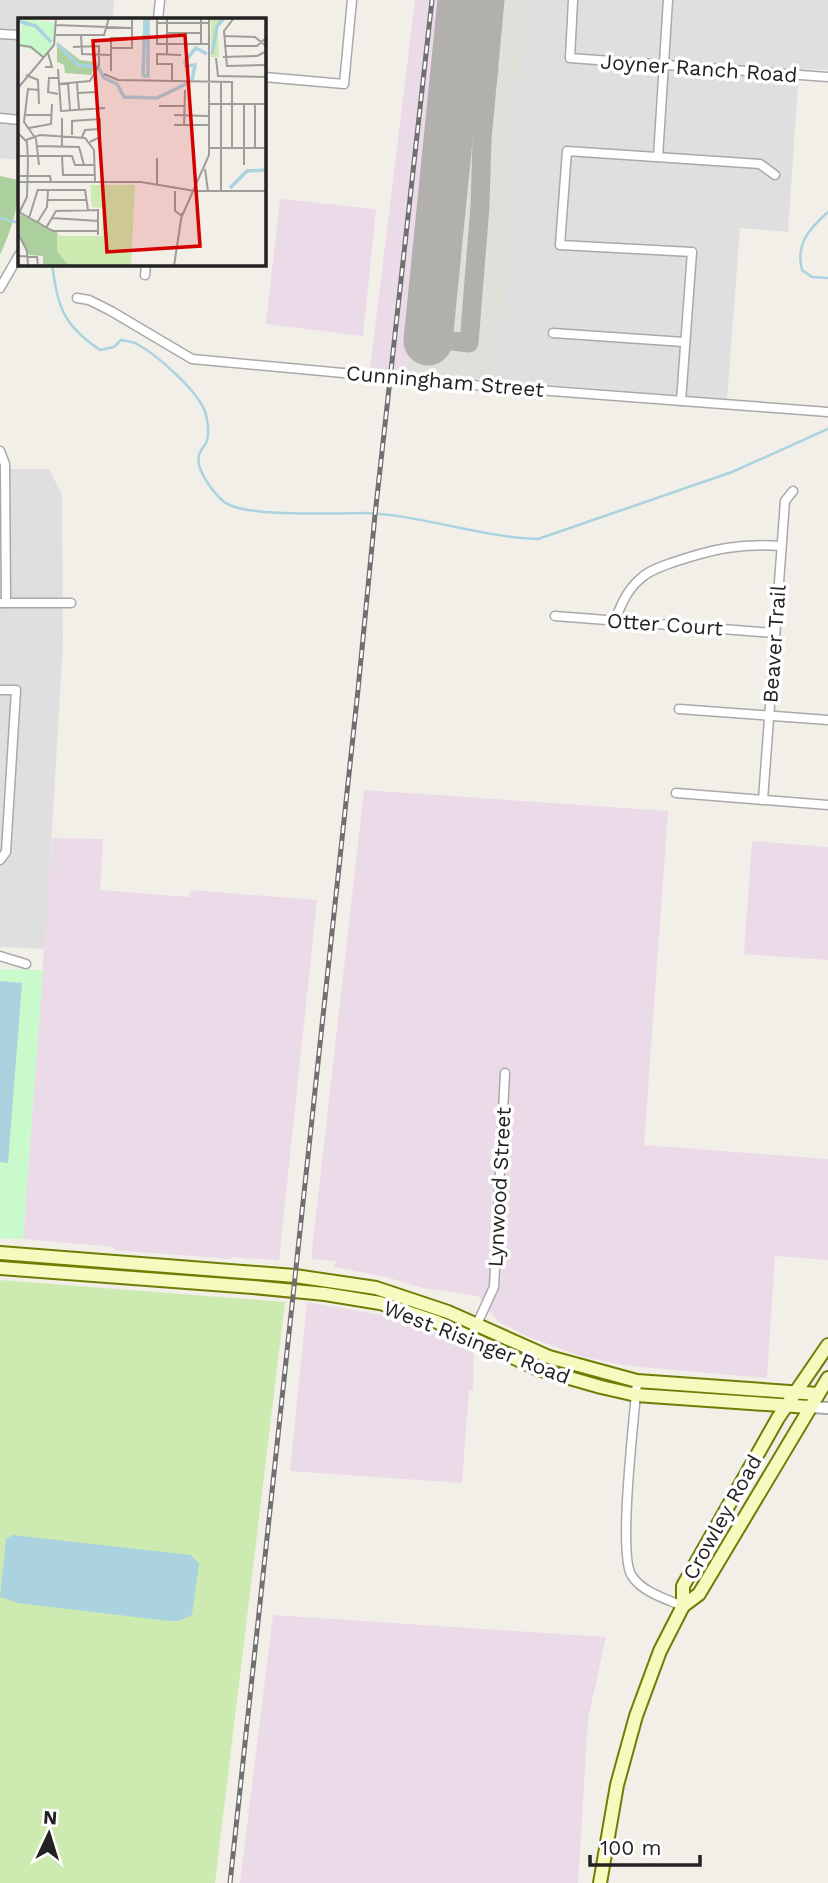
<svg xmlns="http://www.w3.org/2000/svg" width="828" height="1883" viewBox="0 0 828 1883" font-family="'Work Sans',sans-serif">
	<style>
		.residential { fill: #e0dfdf }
		.industrial { fill: #ebdbe8 }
		.airport { fill: #e1dfda }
		.grass { fill: #cdebb0 }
		.forest { fill: #add19e }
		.park { fill: #c8facc }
		.water { fill: #aad3df }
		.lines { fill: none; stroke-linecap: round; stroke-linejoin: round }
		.stream { stroke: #aad3df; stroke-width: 2.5 }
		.taxiway { stroke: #b1b0ac; stroke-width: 19 }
		.runway { stroke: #b1b0ac; stroke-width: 49 }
		.minor-casing { stroke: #a9a9a9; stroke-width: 11 }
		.tertiary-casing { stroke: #a9a9a9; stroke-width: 14 }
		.secondary-casing { stroke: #707d05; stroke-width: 16 }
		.minor { stroke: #fff; stroke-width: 8 }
		.tertiary { stroke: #fff; stroke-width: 10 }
		.secondary { stroke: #f7fabf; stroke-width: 12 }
		.rail-casing { stroke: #707070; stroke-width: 5 }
		.rail { stroke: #fff; stroke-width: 2.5; stroke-dasharray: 8; stroke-linecap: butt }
		.labels { text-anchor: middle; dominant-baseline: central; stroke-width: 7; stroke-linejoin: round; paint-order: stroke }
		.street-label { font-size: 21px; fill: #222; stroke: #fff }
		.inset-river { fill: none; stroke: #aad3df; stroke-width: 3.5 }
		.inset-road { fill: none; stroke: #9f9d99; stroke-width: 2 }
		.view { fill: #d40000; fill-opacity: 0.15; stroke: #d40000; stroke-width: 3.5 }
		.inset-edge { fill: none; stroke: #222; stroke-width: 3.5 }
	</style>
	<rect width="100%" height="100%" fill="#f2efe9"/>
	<g class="residential">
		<polygon points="0,0 114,0 113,19 19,19 19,160 0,158"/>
		<polygon points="524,0 828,0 828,70 799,69 788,232 740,228 727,399 498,381"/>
		<polygon points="0,469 49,469 62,495 63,643 45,949 0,947"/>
	</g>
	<g class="industrial">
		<polygon points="415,0 445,0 406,373 370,369"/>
		<polygon points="280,199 376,209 363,336 266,324"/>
		<polygon points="364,790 668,811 644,1145 828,1159 828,1260 775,1256 767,1378 629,1366 583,1357 526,1336 497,1321 478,1296 423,1288 386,1277 334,1267 336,1261 311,1259"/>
		<polygon points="52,838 103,839 100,890 189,897 191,890 317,900 279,1260 232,1257 232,1259 114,1250 114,1247 23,1239"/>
		<polygon points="752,841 828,847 828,960 744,954"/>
		<polygon points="307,1302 382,1315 430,1331 474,1353 473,1390 469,1390 462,1483 290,1471"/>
		<polygon points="273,1615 606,1637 588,1719 578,1883 240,1883"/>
	</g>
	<polygon class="airport" points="445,0 524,0 498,381 406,373"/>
	<polygon class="grass" points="0,1280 285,1302 215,1883 0,1883"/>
	<path class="forest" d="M 0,176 L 19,180 C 19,208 11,230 0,255 Z"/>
	<polygon class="park" points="0,969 43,970 23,1239 0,1239"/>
	<g class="water">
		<polygon points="0,981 22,983 8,1163 0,1162"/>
		<polygon points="13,1535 191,1555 199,1564 192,1615 179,1621 169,1621 18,1603 0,1597 6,1539"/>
	</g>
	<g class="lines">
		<g class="stream">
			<path d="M 828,212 C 810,228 795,244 802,270 L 812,277 L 828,278"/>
			<polyline points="0,218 19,223"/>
			<path d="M 52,264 C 58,308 63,325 100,350 L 114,347 L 121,340 C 126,341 132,341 137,344 C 157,355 201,393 206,415 C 208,422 209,434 207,441 C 205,446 200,450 199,455 C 195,469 213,492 223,501 C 241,518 336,513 364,513 C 423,515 479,537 538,539 L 732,472 L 828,429"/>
		</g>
		<g class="taxiway">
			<polyline points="455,68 489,71"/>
			<polyline points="428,338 469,343 480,206 482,139 495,0"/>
		</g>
		<polyline class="runway" points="428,341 462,0"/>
		<g class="minor-casing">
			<g id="minor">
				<polyline points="573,0 570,58 828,77"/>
				<polyline points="158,19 160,0"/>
				<polyline points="0,34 19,35"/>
				<polyline points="264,77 344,84 352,0"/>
				<polyline points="0,118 19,120"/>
				<polyline points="658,157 668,0"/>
				<polyline points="145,275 146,264"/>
				<polyline points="0,288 19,255"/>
				<polyline points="77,298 89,300 111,311 192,359 473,385 828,412"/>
				<polyline points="553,333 684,342"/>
				<polyline points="681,401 692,252 560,245 567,151 760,164 775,175"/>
				<polyline points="0,451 5,464 6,603"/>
				<polyline points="0,603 71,603"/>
				<polyline points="555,616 775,633"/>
				<path d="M 615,620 C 621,605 627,590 640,579 C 649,570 663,566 674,562 C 713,549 740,543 781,546"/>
				<polyline points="0,690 16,690 6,852 0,860"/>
				<polyline points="679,709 828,720"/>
				<polyline points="676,793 828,805"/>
				<polyline points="763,800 785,501 793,491"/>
				<polyline points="0,956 26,964"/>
				<polyline points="471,1337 494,1287 505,1073"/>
				<path d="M 637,1381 C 635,1414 617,1555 632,1576 C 642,1592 666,1599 683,1606"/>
			</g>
		</g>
		<g class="tertiary-casing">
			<polyline id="tertiary" points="809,1407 828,1408"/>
		</g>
		<g class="secondary-casing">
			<g id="secondary">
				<polyline points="0,1253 295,1276 376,1288 448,1312 549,1357 637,1381 818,1394"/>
				<polyline points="0,1268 253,1287 325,1294 380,1303 437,1322 538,1369 601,1387 636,1395 809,1407"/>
				<polyline points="683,1606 699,1594 828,1378"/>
				<polyline points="600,1883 617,1785 636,1716 660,1651 683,1606 683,1586 778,1418 828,1345"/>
			</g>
		</g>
		<use href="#minor" class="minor"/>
		<use href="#tertiary" class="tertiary"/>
		<use href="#secondary" class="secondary"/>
		<g class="rail-casing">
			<polyline id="rail" points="230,1883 358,690 375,515 432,0"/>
		</g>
		<use href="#rail" class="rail"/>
	</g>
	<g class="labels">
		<g class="street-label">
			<text transform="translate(699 68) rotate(4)">Joyner Ranch Road</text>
			<text transform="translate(445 381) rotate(5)">Cunningham Street</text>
			<text transform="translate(665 624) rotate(4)">Otter Court</text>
			<text transform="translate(774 644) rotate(-86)">Beaver Trail</text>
			<text transform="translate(499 1187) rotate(-87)">Lynwood Street</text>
			<text transform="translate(477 1342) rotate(21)">West Risinger Road</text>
			<text transform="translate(722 1517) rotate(-61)">Crowley Road</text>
		</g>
	</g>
	<g transform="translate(18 18)">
		<rect width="248" height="248" fill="#f2efe9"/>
		<path d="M 193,0 L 208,0 L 200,10 L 201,39 L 193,39 ZM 72,167 L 117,167 L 113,248 L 51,248 L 39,233 L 39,214 L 42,218 L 84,218 L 85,190 L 74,189 Z" fill="#cdebb0"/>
		<path d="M 39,24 L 62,42 L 79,44 L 73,57 L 47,55 L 46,47 L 39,44 ZM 2,196 L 39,214 L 39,233 L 51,248 L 25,248 L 25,238 L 11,237 L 0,212 Z" fill="#add19e"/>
		<path d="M 6,0 L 37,5 L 35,26 L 25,38 L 0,26 Z" fill="#c8facc"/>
		<path class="inset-river" d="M 0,3 L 18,8 L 33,24M 39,26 L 60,47 L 80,49 L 86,60 L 99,66 L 106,79 L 139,80 L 172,64M 194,36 L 199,8 L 206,0M 125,58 L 130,58 L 130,0M 125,58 L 127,0M 174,62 L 177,47 L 168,48 L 167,43 L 178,30 L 189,36M 212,170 L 229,153 L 249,152"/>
		<path class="inset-road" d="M 139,0 L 139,26 L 191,26M 149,0 L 149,36M 216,0 L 206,13 L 209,48 L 249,47M 139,5 L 190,5M 38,7 L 114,10M 149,15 L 183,15M 38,17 L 86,17 L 91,0M 63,17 L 64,36 L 92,37M 206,18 L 237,19 L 249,29M 183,26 L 183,0M 0,27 L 13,29 L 25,39M 206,28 L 239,28 L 249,19M 92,30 L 114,30 L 114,0M 205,39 L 239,38 L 249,33M 198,40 L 200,58 L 249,59M 27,49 L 34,49 L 30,35M 40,51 L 43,93 L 87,90M 93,53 L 93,20 L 114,20M 86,56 L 100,62 L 214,64 L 214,130M 8,57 L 20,62 L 21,86M 40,60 L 31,60 L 30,74 L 40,76M 154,63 L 154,46 L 139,46 L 139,36 L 163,37M 50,65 L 52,92M 59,65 L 61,92M 40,66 L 72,63 L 81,47 L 81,28 L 55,29M 0,70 L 36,27 L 38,0M 21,72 L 10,71 L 6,104 L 18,121 L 21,147M 60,75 L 78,74 L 80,91M 191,86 L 248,86M 141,88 L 166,88M 6,97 L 33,97M 156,97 L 190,98M 156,107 L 190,107M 166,107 L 167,72M 11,110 L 33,106 L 34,86M 0,115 L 9,124 L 10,143 L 9,179 L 0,197M 54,117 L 54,103 L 82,101 L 82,119 L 72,124M 64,119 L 67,112 L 82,111M 8,122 L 22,117 L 67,120 L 76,132 L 77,163M 19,128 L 61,129 L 66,147M 44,128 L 44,100M 191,130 L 248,130 L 248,81M 237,130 L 237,86M 0,133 L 0,138 L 54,138 L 57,147 L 77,147M 44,138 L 45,157 L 77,157M 226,147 L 226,86M 187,151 L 190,173M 0,158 L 32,158 L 33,164M 0,164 L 123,164 L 177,173M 139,167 L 139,140M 20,172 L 67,172 L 70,192M 157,173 L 157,193 L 164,198M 177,173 L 249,173M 203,173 L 203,64M 30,182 L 68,182M 1,194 L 35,213 L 80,213M 164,198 L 191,137 L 191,0M 11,200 L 20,171M 34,200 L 80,203M 19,205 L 29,189 L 30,172M 28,210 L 38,193 L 80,192M 0,215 L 9,233 L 10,248M 80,217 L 80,191M 0,238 L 19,239 L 20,248M 156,248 L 164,195"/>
		<path class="view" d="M 167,17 L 182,228 L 89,234 L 75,23 Z"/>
		<rect width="248" height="248" class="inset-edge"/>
	</g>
	<g transform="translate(49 1834) rotate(4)" stroke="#ffffff" stroke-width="5" paint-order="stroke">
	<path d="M0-5L12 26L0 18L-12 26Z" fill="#222222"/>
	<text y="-10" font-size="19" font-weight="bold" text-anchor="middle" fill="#222222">N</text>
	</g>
	<path d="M590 1855v10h110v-10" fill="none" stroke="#222222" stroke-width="3.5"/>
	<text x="600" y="1855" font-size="21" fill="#222222" stroke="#ffffff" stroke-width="5" paint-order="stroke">100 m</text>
</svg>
